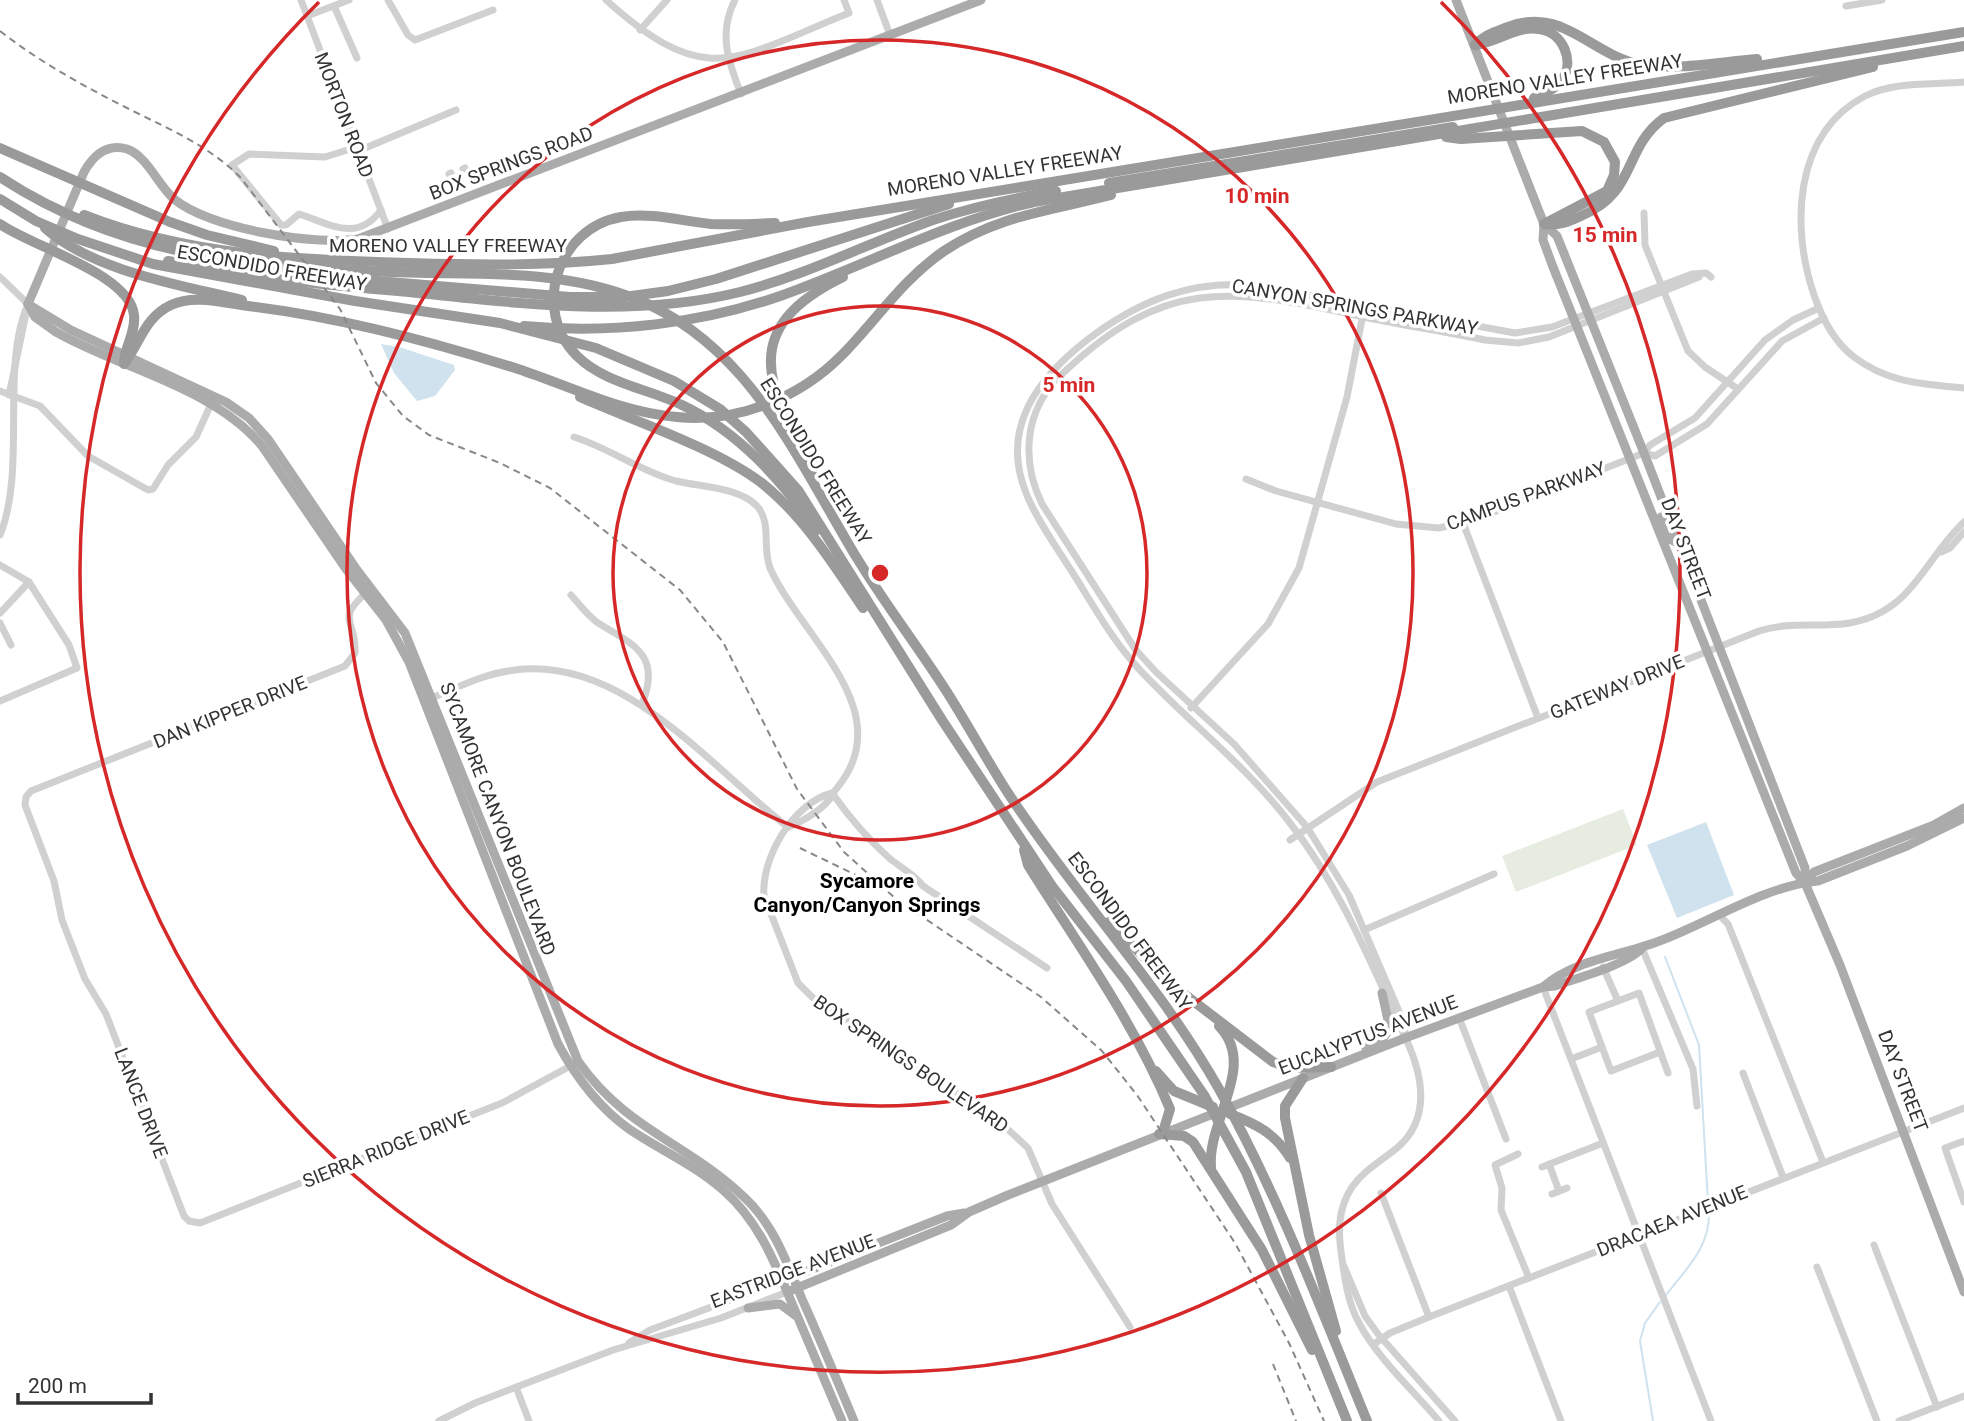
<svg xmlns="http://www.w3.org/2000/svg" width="1964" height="1421" viewBox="0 0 1964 1421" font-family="Roboto,sans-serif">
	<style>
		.green { fill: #e6ecdf }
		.water { fill: #cfe2ee }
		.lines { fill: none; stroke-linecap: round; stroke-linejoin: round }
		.stream { stroke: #cfe2ee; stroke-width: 2 }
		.minor { stroke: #d0d0d0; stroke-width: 7 }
		.major { stroke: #ababab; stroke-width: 9 }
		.highway { stroke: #9a9a9a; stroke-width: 10 }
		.rail { stroke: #888; stroke-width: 2; stroke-dasharray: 7 5; stroke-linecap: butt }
		.ring { fill: none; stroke: #d62828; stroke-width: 3.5 }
		.labels { text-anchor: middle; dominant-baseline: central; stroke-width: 7; stroke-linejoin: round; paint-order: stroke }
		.street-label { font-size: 19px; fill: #333; stroke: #fff }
		.neighbourhood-label { font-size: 21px; font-weight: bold; fill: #000; stroke: #fff }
		.centre { fill: #d62828; stroke: #fff; stroke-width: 3.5 }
		.ring-label { font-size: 21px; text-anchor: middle; font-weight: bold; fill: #d62828; stroke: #fff; stroke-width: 7; stroke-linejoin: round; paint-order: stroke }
	</style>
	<rect width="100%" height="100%" fill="#fff"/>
	<polygon class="green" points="1623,809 1637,845 1516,892 1502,856"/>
	<g class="water">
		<polygon points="381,344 399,347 454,365 455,370 435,396 417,401 394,373"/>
		<polygon points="1706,822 1734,895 1677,918 1647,845"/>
	</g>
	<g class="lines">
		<g class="stream">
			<polyline points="1665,957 1699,1045 1708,1203"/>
			<path d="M 1666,1295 C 1687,1268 1710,1247 1709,1212"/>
			<polyline points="1653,1421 1640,1341 1645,1323 1660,1302"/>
		</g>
		<g class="minor">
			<polyline points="301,0 388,229"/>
			<polyline points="388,0 408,35 415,40 493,10"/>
			<path d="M 606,0 C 708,92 736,58 849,13 L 844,0"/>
			<path d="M 735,0 C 718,33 728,61 741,94"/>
			<polyline points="877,0 890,35"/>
			<polyline points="334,6 357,58"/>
			<polyline points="1846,6 1882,0"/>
			<polyline points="307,16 349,0"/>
			<polyline points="640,30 667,0"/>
			<path d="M 1964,82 C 1932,85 1894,81 1865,96 C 1793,134 1791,228 1814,295 C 1822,318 1834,342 1854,357 C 1888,383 1923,384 1964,388"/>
			<path d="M 357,147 L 325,157 L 249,154 L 232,165 L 281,225 L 286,225 L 299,214 C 330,224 357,243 381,210"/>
			<polyline points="358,151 456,110"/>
			<polyline points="463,169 465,168"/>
			<polyline points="449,174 451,173"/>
			<polyline points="1644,213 1645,245 1688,351 1705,367 1738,389"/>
			<polyline points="0,277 28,304"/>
			<polyline points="0,391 40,406 88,456 148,490 153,489 168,465 196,437 211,404"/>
			<polyline points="9,395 28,304"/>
			<path d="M 574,437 C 609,448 640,471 676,481 C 701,487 739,487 757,506 C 772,523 762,548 770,568 C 800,636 901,711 837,788 C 833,792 832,798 828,801 C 820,811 800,823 788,827"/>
			<polyline points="1644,453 1655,456 1707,424 1782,341 1824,318"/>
			<polyline points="1246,479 1276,491 1396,524 1439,528 1473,520 1644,453 1650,445 1695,418 1765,340 1793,320 1819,308"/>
			<polyline points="1463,523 1538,718"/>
			<path d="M 0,535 C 27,469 0,366 28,304"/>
			<polyline points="1941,552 1950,548 1964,532"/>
			<polyline points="0,565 29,582 69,645 77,668 0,701"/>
			<path d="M 369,590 C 333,622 357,618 355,653 L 345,666 L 31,791 L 26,797 L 25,805 L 54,881 L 62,920 L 85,979 L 106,1014 L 184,1216 L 189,1221 L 200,1223 L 502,1103 L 574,1064"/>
			<path d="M 571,595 C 579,604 588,616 598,623 C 633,644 662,655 642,704"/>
			<polyline points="0,613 29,582"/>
			<polyline points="0,623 11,645"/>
			<path d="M 429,699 C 457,688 485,673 515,670 C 624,656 711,768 788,827"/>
			<polyline points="1191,708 1268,624 1299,568 1347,397 1363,314"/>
			<path d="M 832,793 C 793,803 761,858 764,896 L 798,983 L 812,997 L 1000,1122 L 1028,1148 L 1052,1204 L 1130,1327"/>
			<path d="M 832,793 C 849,817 867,838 888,857 C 899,867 915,874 923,886 L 1047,968"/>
			<path d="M 1290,840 L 1377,782 L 1759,631 C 1790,621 1819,628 1850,623 C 1913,612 1924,559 1964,522"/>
			<polyline points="1720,916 1728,924 1823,1162"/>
			<polyline points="1364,930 1494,874"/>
			<polyline points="1642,948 1693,1069 1697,1106"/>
			<polyline points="1543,987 1711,1421"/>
			<polyline points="1618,1001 1639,993 1668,1073"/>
			<polyline points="1460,1020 1506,1139"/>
			<path d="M 1405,1033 L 1404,1023 L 1349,895 L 1307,827 L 1234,744 L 1156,672 L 1135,649 L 1042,504 C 1021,461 1024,411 1060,376 C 1163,277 1229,287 1359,316 C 1401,325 1443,331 1485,340 L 1518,343 L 1549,337 L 1699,277"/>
			<polyline points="1602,1047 1611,1071 1660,1052"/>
			<polyline points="1571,1059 1602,1047 1589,1012 1618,1001 1603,967"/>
			<polyline points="1743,1073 1783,1177"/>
			<polyline points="1964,1141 1945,1148 1964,1202"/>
			<polyline points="1518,1154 1495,1165 1502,1188 1501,1210 1529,1278"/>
			<polyline points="1549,1164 1559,1191"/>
			<polyline points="1542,1167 1603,1143"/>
			<polyline points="1381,1193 1429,1317"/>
			<polyline points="1552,1194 1567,1188"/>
			<polyline points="1874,1245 1937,1407"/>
			<polyline points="1343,1264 1365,1316 1378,1334 1455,1421"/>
			<polyline points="1817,1267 1877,1421"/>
			<polyline points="1509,1286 1561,1421"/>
			<polyline points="629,1343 650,1330 783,1280"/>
			<polyline points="1374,1344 1390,1333 1429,1317 1964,1108"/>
			<polyline points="516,1387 529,1421"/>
			<polyline points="439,1421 475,1403 613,1350 721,1318 787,1292"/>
			<path d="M 1439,1421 C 1413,1390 1378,1359 1359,1323 C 1348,1303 1345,1280 1342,1259 C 1338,1233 1337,1210 1352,1187 C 1364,1170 1381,1161 1397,1148 C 1431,1119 1423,1076 1406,1039 C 1372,966 1341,888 1290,823 C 1246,765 1188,722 1139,669 C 1110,638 1090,599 1067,564 C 1053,542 1036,518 1026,493 C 1000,428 1037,379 1087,340 C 1138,301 1193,278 1259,286 L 1515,333 L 1552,327 L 1692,274 L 1706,273 L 1711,277"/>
			<polyline points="1899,1421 1964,1396"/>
		</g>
		<g class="major">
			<polyline points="1456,0 1544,224 1557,236 1644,453 1805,868 1805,883"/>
			<polyline points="1544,224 1543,240 1553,267 1796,873 1805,883 1840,965 1964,1292"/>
			<path d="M 28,304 L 71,330 L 226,402 L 249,418 L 268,439 L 357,570 L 405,633 L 578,1061 C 626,1130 688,1143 745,1198 C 774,1225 787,1263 802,1299 C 820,1339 837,1380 854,1421"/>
			<path d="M 28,304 L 35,317 L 56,332 C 121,369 213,387 262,446 L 346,569 L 386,620 L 409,662 L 558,1044 C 576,1077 598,1107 629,1129 C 660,1150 695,1165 723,1190 C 761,1223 777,1268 796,1313 C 811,1349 827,1385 842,1421"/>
			<path d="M 28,304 L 84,172 C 93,156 106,143 127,149 C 147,156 158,185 174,199 C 208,228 314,246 358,239 L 981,0"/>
			<polyline points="1661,517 1670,539 1679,544"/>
			<polyline points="1805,883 1814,872 1934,825 1964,808"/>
			<path d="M 1543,987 L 1555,986 C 1577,978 1629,964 1642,948"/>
			<polyline points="1366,1048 1384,1037 1390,1029 1382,993"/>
			<polyline points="787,1279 947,1216 964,1213"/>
			<path d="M 792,1290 L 951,1225 L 969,1212 L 1008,1195 L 1405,1038 L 1543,987 C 1575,959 1625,955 1662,940 C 1712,921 1765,886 1818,881 L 1907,846 L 1964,818"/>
			<polyline points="748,1308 780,1304 796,1316"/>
		</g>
		<g class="highway">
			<path d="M 1475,45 C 1484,35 1495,32 1508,27 C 1562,6 1589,53 1638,64 C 1676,71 1719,62 1757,59"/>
			<path d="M 1475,45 C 1497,42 1518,25 1539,29 C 1563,32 1575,61 1562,80 C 1555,90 1544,93 1534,98"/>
			<polyline points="1446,137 1461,139 1582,131 1604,142 1615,162 1614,175 1607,191 1544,224"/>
			<polyline points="0,148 170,222 207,235 274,251"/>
			<path d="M 0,177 C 132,264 274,269 427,273 C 498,274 569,272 636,299 C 676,315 712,343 741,376 C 787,429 819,495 855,555 C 883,601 916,644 945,689 C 967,723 986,759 1008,793 C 1074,894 1159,983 1219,1089 C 1278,1195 1321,1309 1367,1421"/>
			<polyline points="1109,183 1453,127"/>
			<polyline points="0,199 36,221 78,239 153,264 355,301 500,323 596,348 674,381 720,409 746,432 798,490 942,720 1052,886 1126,981 1204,1095 1246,1172 1347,1421"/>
			<path d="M 84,215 C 188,256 299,260 410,263 C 478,265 545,266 612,259 L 808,222 L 1964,32"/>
			<path d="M 775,223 C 753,224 732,225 711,224 C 682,221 650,212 621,217 C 557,228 531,310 577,356 C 604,383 649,389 682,405 C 739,432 780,479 817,530"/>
			<path d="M 0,224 C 33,247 130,274 134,315 C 136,332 125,346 124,362"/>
			<path d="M 1544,224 C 1559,226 1568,222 1581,216 C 1638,192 1622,149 1664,118 L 1873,67"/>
			<path d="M 45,228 C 93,271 180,285 242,300"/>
			<path d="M 168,261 C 247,278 328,285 409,292 C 519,303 631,319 740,292 C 807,275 868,243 933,220 C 973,207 1014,198 1056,191"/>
			<polyline points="317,276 570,297 624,297 668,291 716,279 949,204"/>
			<path d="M 524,326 C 611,334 701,324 783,295 C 867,265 946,222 1034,202 L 1964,46"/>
			<path d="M 124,364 C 140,343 145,317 171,305 C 194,294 224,303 248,306 C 340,317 430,341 518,369 C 570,386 622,413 677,417 C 738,423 800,398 843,354 C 877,319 903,279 944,251 C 998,215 1050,211 1111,195"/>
			<path d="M 580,397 C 634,421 718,449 763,484 C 804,517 834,565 863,608"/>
			<path d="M 812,471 C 768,387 736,329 843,277"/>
			<path d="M 1024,850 L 1028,865 C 1078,945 1134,1022 1170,1109 L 1163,1132"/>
			<polyline points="1109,922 1171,984 1273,1062 1291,1068 1331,1067"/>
			<polyline points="1156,1071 1174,1091 1213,1107"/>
			<polyline points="1303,1078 1285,1106 1285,1118 1309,1235 1336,1331"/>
			<path d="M 1230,1114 C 1256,1124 1275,1133 1290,1158"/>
			<polyline points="1159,1134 1184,1136 1193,1142 1262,1250 1312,1350"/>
			<path d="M 1211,1167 C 1207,1120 1258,1066 1219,1026"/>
		</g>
		<g class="rail">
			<path d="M 0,31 C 41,63 87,88 133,111 C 173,131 209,146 241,178 L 340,309 L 376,383 L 403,416 L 429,435 L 500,463 L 550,488 L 680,590 L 723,642 L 797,789 L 844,852 L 896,899 L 1041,997 L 1102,1051 L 1137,1095 L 1235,1243 L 1289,1343 L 1324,1421"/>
			<polyline points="800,848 862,878"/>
			<polyline points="1273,1364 1296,1421"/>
		</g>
	</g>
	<g class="ring">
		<circle cx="880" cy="573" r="267"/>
		<circle cx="880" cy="573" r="533"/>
		<path d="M1441 2A800 800 0 1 1 319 2"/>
	</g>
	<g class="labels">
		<g class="street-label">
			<text transform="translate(1565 79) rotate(-9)">MORENO VALLEY FREEWAY</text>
			<text transform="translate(344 115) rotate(69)">MORTON ROAD</text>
			<text transform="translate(511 163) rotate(-21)">BOX SPRINGS ROAD</text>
			<text transform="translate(1005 171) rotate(-9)">MORENO VALLEY FREEWAY</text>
			<text x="448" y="245">MORENO VALLEY FREEWAY</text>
			<text transform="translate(272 268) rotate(10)">ESCONDIDO FREEWAY</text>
			<text transform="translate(1355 307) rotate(10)">CANYON SPRINGS PARKWAY</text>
			<text transform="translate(816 461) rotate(58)">ESCONDIDO FREEWAY</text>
			<text transform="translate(1526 496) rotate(-20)">CAMPUS PARKWAY</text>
			<text transform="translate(1686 549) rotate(69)">DAY STREET</text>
			<text transform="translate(1617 687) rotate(-22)">GATEWAY DRIVE</text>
			<text transform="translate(230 712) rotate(-22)">DAN KIPPER DRIVE</text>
			<text transform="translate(498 819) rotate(69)">SYCAMORE CANYON BOULEVARD</text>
			<text transform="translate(1130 931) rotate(53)">ESCONDIDO FREEWAY</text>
			<text transform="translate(1368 1035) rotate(-21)">EUCALYPTUS AVENUE</text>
			<text transform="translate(911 1064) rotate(34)">BOX SPRINGS BOULEVARD</text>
			<text transform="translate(1903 1081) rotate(69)">DAY STREET</text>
			<text transform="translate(141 1103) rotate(69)">LANCE DRIVE</text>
			<text transform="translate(386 1149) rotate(-22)">SIERRA RIDGE DRIVE</text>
			<text transform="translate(1672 1221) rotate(-22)">DRACAEA AVENUE</text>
			<text transform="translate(793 1271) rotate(-21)">EASTRIDGE AVENUE</text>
		</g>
		<g class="neighbourhood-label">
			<text x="867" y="881">Sycamore<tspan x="867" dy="24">Canyon/Canyon Springs</tspan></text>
		</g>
	</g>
	<circle cx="880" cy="573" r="10" class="centre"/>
	<g class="ring-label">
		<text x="1257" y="203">10 min</text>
		<text x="1605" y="242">15 min</text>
		<text x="1069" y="392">5 min</text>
	</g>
	<path d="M18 1393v10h133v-10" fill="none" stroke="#333333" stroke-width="3.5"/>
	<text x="28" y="1393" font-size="21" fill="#333333" stroke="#ffffff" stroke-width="5" paint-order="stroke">200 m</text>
</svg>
